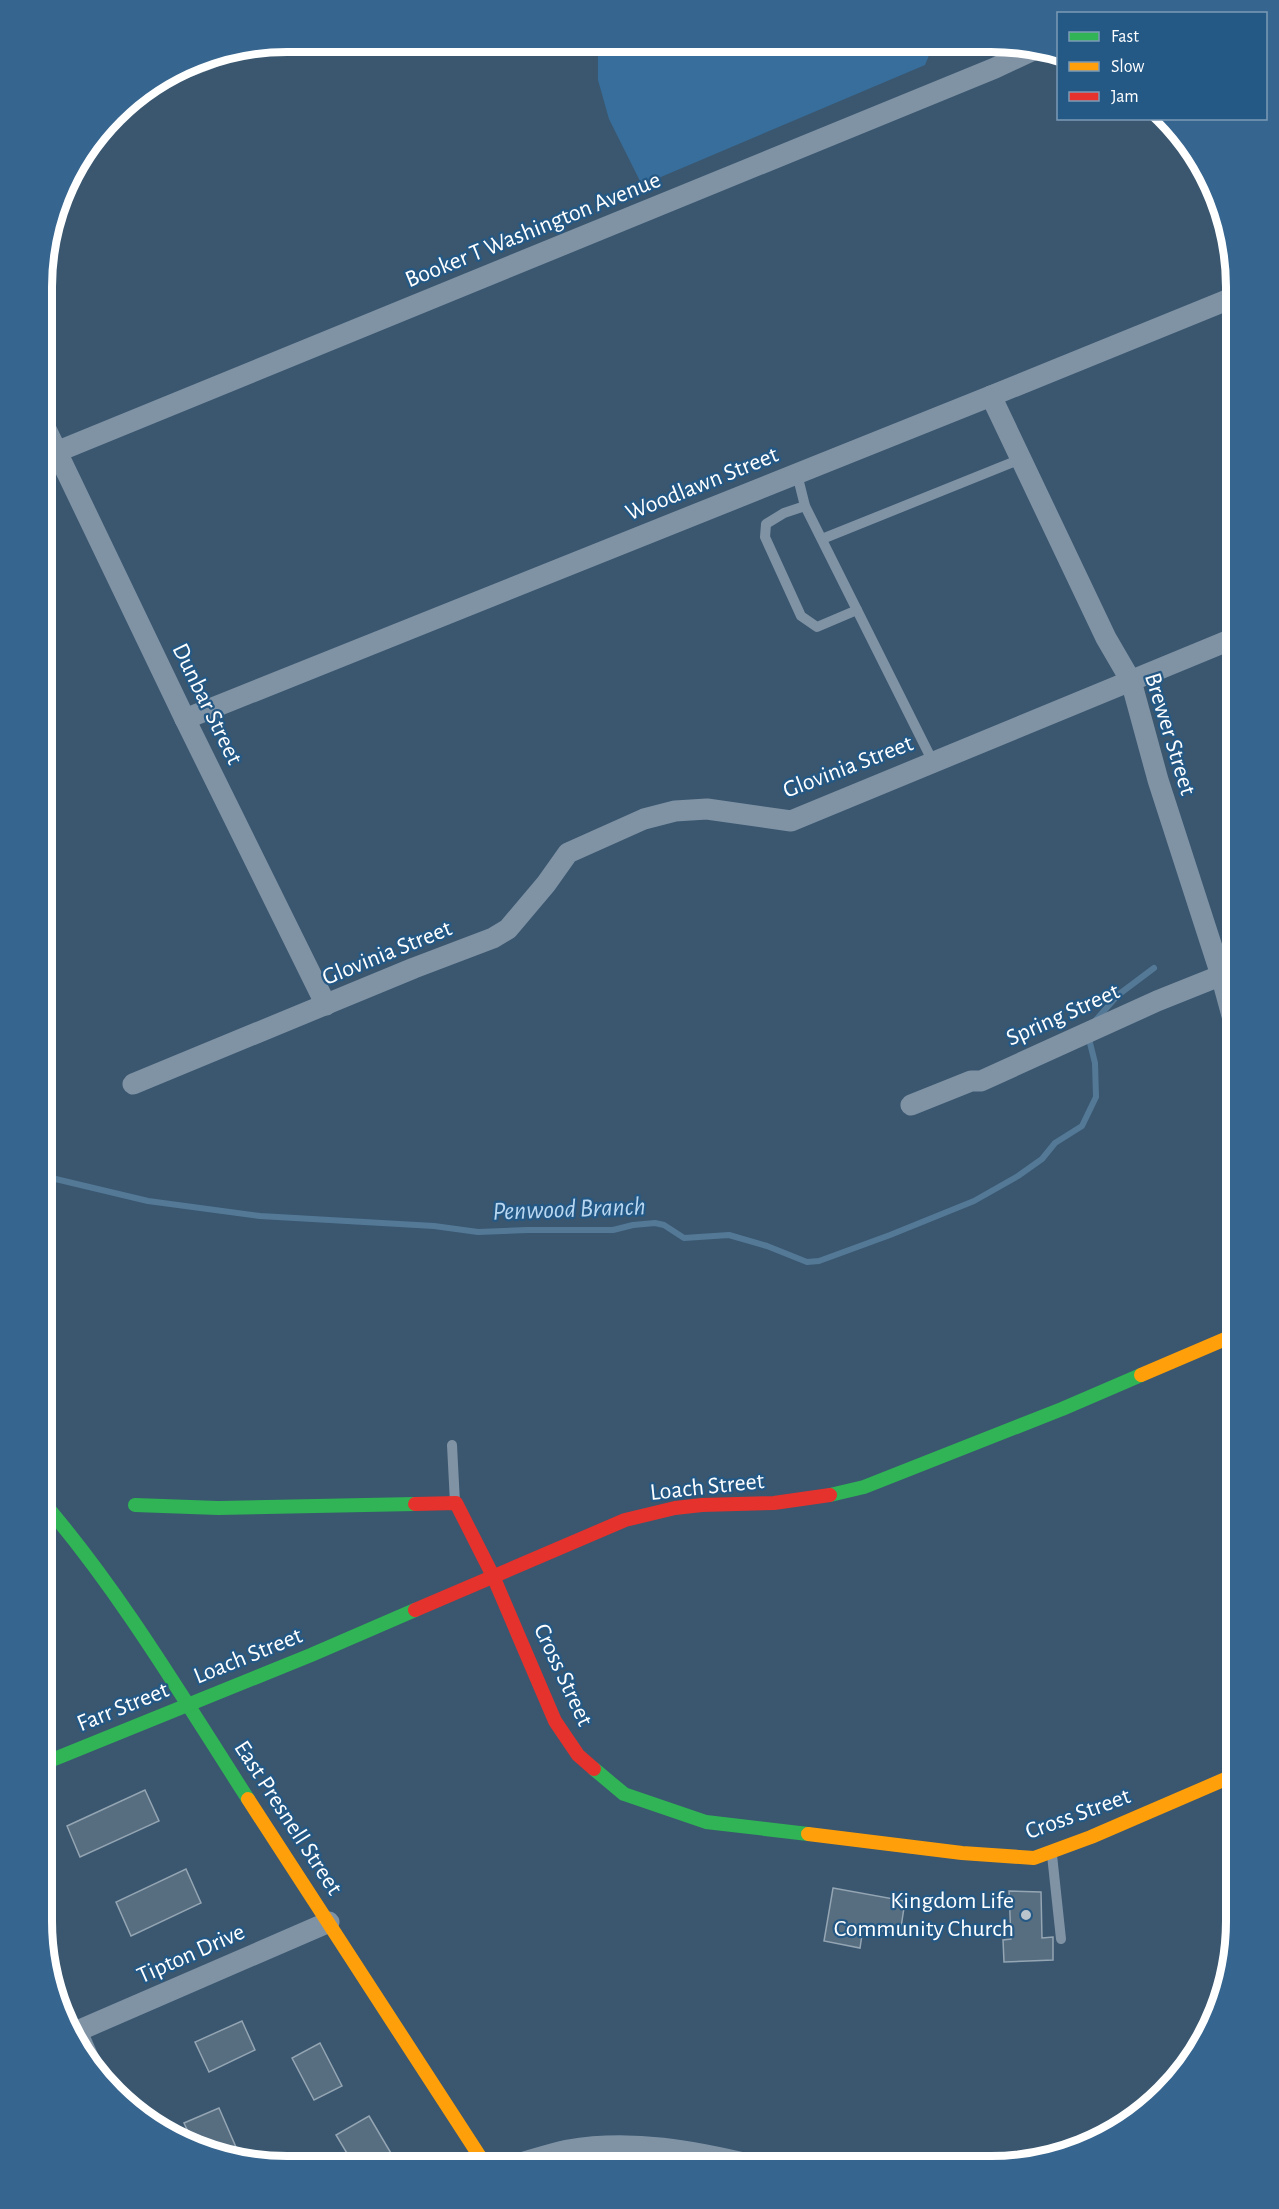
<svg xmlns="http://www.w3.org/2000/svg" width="1279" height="2209" viewBox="0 0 1279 2209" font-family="'Alegreya Sans',sans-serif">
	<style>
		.green { fill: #386e9b }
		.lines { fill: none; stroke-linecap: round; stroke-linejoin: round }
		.stream { stroke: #547997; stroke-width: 6 }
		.building { fill: #576e81; stroke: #94a5b3; stroke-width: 1.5 }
		.lane { stroke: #8093a5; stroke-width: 10 }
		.street { stroke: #8093a5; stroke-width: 21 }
		.fast { stroke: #30b455; stroke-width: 14 }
		.slow { stroke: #ff9f0a; stroke-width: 14 }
		.jam { stroke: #e5322d; stroke-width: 14 }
		.poi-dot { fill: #bac4cd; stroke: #245885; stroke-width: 2 }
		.labels { text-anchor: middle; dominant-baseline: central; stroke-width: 4.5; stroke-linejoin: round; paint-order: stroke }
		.street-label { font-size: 24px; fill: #fff; stroke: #245885 }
		.poi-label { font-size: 24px; fill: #fff; stroke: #245885; text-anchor: end }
		.water-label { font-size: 26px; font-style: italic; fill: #b9d7f0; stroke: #245885 }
		.rim { fill: none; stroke: #fff; stroke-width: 8 }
	</style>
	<rect width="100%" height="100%" fill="#3a576f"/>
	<polygon class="green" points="598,44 926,46 930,53 925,65 642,185 609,119 598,80"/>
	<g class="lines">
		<g class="stream">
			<polyline points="1095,1021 1118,995 1154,968"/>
			<polyline points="43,1176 148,1201 260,1216 434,1226 478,1232 527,1230 613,1230 633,1225 655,1223 664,1225 684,1238 729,1235 767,1246 807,1262 819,1261 890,1235 974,1201 1018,1176 1042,1159 1055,1143 1082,1126 1096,1097 1095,1063 1088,1035"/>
		</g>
	</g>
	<g class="building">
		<polygon points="145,1790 159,1821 80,1857 67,1826"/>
		<polygon points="186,1869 201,1903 131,1936 116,1902"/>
		<polygon points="833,1888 905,1901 900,1934 863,1928 860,1948 824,1941"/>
		<polygon points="1009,1891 1041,1892 1042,1938 1053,1937 1053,1960 1004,1962 1003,1940 1011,1939"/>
		<polygon points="242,2021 255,2050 209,2072 195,2042"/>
		<polygon points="320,2043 342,2086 314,2100 292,2058"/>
		<polygon points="219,2108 242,2161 196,2149 184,2123"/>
		<polygon points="369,2116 398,2165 354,2165 336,2135"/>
	</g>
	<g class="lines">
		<g class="lane">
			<polyline points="797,474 805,506 933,762"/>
			<polyline points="805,506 784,513 766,524 765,537 801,616 817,627 857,610"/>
			<polyline points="822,539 1021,459"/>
			<polyline points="452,1445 455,1503"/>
			<polyline points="1052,1855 1061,1939"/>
		</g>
		<g class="street">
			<polyline points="177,71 214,57"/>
			<polyline points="991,396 1106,638 1131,681 1158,780 1221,975 1237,1034"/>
			<polyline points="44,425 185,719 326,1005"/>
			<polyline points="44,457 995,68 1040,47"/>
			<polyline points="185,719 991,396 1237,296"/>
			<polyline points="133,1084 414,968 493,938 508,929 546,884 568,853 644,819 675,811 707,809 791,821 1237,637"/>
			<polyline points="911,1105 971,1081 981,1081 1157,1001 1237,969"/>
			<polyline points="77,2032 95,2073"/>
			<polyline points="73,2033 329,1922"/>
			<path d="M 510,2166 C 529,2161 549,2154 568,2150 C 632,2139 694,2151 756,2166"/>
		</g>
		<g class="fast">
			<polyline points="830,1495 864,1487 1062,1409 1141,1375"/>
			<path d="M 43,1502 C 121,1593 183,1698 248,1799"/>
			<polyline points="135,1505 218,1508 415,1504"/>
			<polyline points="42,1764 311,1655 415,1610"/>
			<polyline points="594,1769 624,1794 706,1822 808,1834"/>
		</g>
		<g class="slow">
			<polyline points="1141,1375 1237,1334"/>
			<polyline points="248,1799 486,2166"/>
			<polyline points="808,1834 962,1853 1034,1858 1091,1837 1237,1774"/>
		</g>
		<g class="jam">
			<polyline points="415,1504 456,1503 493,1576 555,1721 578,1755 594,1769"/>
			<polyline points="415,1610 625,1520 675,1508 702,1505 774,1503 830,1495"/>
		</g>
	</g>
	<circle class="poi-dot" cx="1026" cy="1915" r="6"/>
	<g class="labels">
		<g class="street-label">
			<text transform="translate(533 230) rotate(-22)">Booker T Washington Avenue</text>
			<text transform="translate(702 484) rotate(-22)">Woodlawn Street</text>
			<text transform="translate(207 704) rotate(64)">Dunbar Street</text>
			<text transform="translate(1170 734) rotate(73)">Brewer Street</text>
			<text transform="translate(848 767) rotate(-21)">Glovinia Street</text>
			<text transform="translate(387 953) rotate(-22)">Glovinia Street</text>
			<text transform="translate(1063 1015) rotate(-24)">Spring Street</text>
			<text transform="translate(707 1487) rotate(-6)">Loach Street</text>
			<text transform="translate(248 1656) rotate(-22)">Loach Street</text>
			<text transform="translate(563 1675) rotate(65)">Cross Street</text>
			<text transform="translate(123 1707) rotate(-22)">Farr Street</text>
			<text transform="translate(1078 1814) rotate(-20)">Cross Street</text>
			<text transform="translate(288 1818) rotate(57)">East Presnell Street</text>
			<text transform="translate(191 1954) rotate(-24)">Tipton Drive</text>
		</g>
		<g class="poi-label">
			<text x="1014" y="1901">Kingdom Life<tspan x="1014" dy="28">Community Church</tspan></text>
		</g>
		<g class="water-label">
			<text transform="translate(569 1209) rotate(-2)">Penwood Branch</text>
		</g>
	</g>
	<path d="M0 0H1279V2209H0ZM287 52H991A235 235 0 0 1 1226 287V1921A235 235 0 0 1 991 2156H287A235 235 0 0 1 52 1921V287A235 235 0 0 1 287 52Z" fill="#36658f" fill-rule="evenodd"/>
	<path class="rim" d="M287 52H991A235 235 0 0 1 1226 287V1921A235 235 0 0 1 991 2156H287A235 235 0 0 1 52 1921V287A235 235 0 0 1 287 52Z"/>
	<rect x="1057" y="12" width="210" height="108" fill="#245885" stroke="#7c9bb6" stroke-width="1.5"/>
	<rect x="1069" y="32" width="30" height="9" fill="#30b455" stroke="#7c9bb6" stroke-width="1.5"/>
	<text x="1111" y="42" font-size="18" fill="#ffffff">Fast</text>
	<rect x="1069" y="62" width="30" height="9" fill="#ff9f0a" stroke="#7c9bb6" stroke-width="1.5"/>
	<text x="1111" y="72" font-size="18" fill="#ffffff">Slow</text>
	<rect x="1069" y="92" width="30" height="9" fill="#e5322d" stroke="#7c9bb6" stroke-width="1.5"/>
	<text x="1111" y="102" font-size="18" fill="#ffffff">Jam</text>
</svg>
